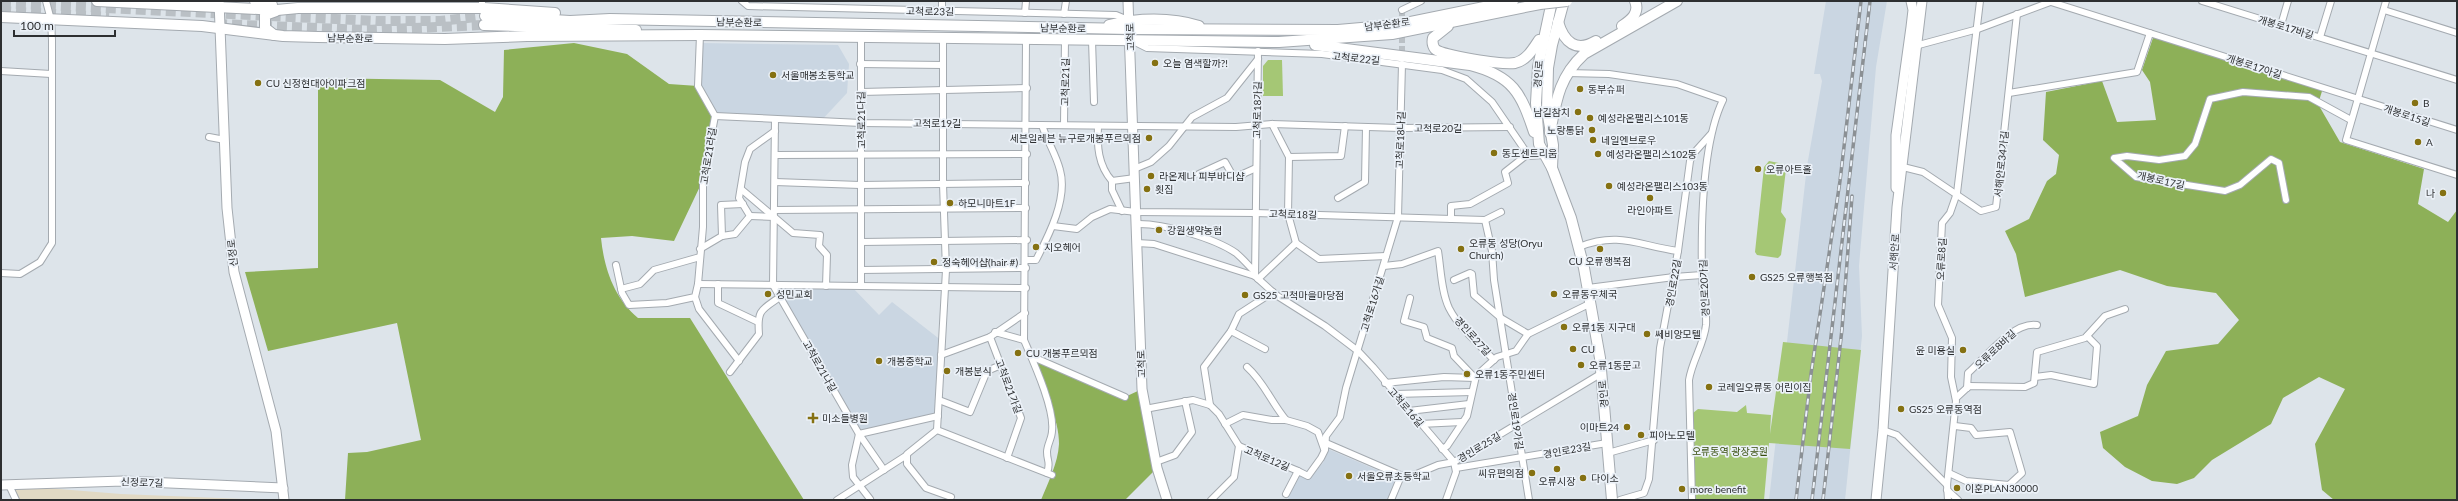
<svg xmlns="http://www.w3.org/2000/svg" width="2458" height="501" viewBox="0 0 2458 501" font-family="Lato,'Noto Sans KR',sans-serif">
	<style>
		.industrial { fill: #e1d9c4 }
		.built { fill: #cad6e2 }
		.green { fill: #a5c775 }
		.forest { fill: #8db058 }
		.lines { fill: none; stroke-linecap: round; stroke-linejoin: round }
		.street-tunnel { stroke: #bac0c5; stroke-width: 6; stroke-dasharray: 6 3; stroke-linecap: butt }
		.primary-tunnel { stroke: #bac0c5; stroke-width: 10; stroke-dasharray: 10 5; stroke-linecap: butt }
		.street-casing { stroke: #a4aab0; stroke-width: 8 }
		.secondary-casing { stroke: #a4aab0; stroke-width: 11 }
		.primary-casing { stroke: #a4aab0; stroke-width: 12 }
		.street { stroke: #fff; stroke-width: 6 }
		.secondary { stroke: #fff; stroke-width: 9 }
		.primary { stroke: #fff; stroke-width: 10 }
		.rail-casing { stroke: #8b9094; stroke-width: 3.5 }
		.rail { stroke: #ebf1f8; stroke-width: 2; stroke-dasharray: 6; stroke-linecap: butt }
		.primary-bridge-casing { stroke: #a4aab0; stroke-width: 12; stroke-linecap: butt }
		.primary-bridge { stroke: #fff; stroke-width: 10 }
		.poi-dot { fill: #857112; stroke: #ebf1f8; stroke-width: 1.5 }
		.labels { text-anchor: middle; dominant-baseline: central; stroke-width: 3.5; stroke-linejoin: round; paint-order: stroke }
		.street-label { font-size: 10px; fill: #2d2f31; stroke: #ebf1f8 }
		.poi-label { font-size: 10px; fill: #2d2f31; stroke: #ebf1f8; text-anchor: start }
		.park-label { font-size: 10px; fill: #384e0d; stroke: #ebf1f8 }
	</style>
	<rect width="100%" height="100%" fill="#dde4ea"/>
	<polygon class="industrial" points="9,485 121,494 269,500 16,500"/>
	<g class="built">
		<polygon points="1826,1 1887,1 1876,67 1859,266 1862,336 1845,500 1769,500 1807,166 1822,81 1820,74 1814,74"/>
		<polygon points="700,43 838,45 849,64 847,93 820,122 715,116 698,86"/>
		<polygon points="773,285 851,286 879,315 892,302 942,341 938,416 859,434"/>
		<polygon points="1328,449 1398,479 1391,500 1289,500 1287,495 1297,474 1308,477 1323,463"/>
	</g>
	<g class="green">
		<polygon points="1268,60 1282,60 1283,96 1263,96 1263,66"/>
		<polygon points="1769,161 1784,164 1786,169 1781,212 1786,219 1781,255 1778,258 1757,255 1755,252 1764,167"/>
		<polygon points="1783,342 1861,350 1850,449 1769,443 1764,500 1695,500 1693,413 1698,409 1737,412 1746,405 1747,413 1771,415 1770,434"/>
	</g>
	<g class="forest">
		<polygon points="2154,35 2323,88 2318,104 2340,142 2424,169 2418,204 2448,222 2457,210 2457,500 2334,500 2322,490 2315,444 2345,389 2319,377 2283,398 2271,424 2212,460 2194,478 2177,484 2152,481 2125,467 2103,448 2100,432 2138,416 2147,385 2166,351 2218,344 2239,320 2216,293 2167,286 2120,270 2025,297 2016,254 2005,231 2029,219 2047,181 2056,174 2059,155 2043,140 2046,92 2102,81 2117,122 2156,120 2150,82 2142,70"/>
		<path d="M 574,43 L 627,54 L 669,84 L 698,86 L 715,116 L 703,180 L 674,241 L 632,236 L 601,238 C 604,268 614,298 638,318 L 690,318 L 804,500 L 345,500 L 348,453 L 367,452 L 421,440 L 397,323 L 268,351 L 245,272 L 318,268 L 318,78 L 440,80 L 495,112 L 503,97 L 504,50 Z"/>
		<path d="M 1033,357 L 1125,397 L 1142,389 L 1157,468 L 1125,500 L 1041,500 C 1048,483 1058,463 1059,444 C 1060,421 1041,379 1033,357 Z"/>
	</g>
	<g class="lines">
		<polyline class="street-tunnel" points="1402,10 1402,58"/>
		<g class="primary-tunnel">
			<polyline points="1,3 376,21 440,21 485,16"/>
			<polyline points="1,11 109,17"/>
			<polyline points="217,24 367,30 484,25"/>
		</g>
		<g class="street-casing">
			<g id="street">
				<polyline points="482,1 482,2"/>
				<polyline points="742,1 748,6 1116,15 1128,20"/>
				<polyline points="2202,1 2457,80"/>
				<polyline points="2386,1 2346,140 2457,175"/>
				<polyline points="2051,2 2457,130"/>
				<polyline points="1402,10 1421,1"/>
				<polyline points="2384,10 2457,33"/>
				<polyline points="942,11 942,1"/>
				<polyline points="1025,13 1026,1"/>
				<polyline points="1064,14 1066,1"/>
				<polyline points="2281,25 2288,1"/>
				<polyline points="861,37 861,286"/>
				<polyline points="2320,37 2331,1"/>
				<polyline points="943,38 943,184 946,270 937,430 907,454 907,464 926,488 951,497"/>
				<path d="M 1026,39 L 1024,340 C 1033,361 1055,409 1052,431 C 1052,438 1047,445 1047,452 C 1047,462 1051,462 1047,473"/>
				<polyline points="1092,40 1094,102"/>
				<polyline points="1135,42 1147,48 1322,54 1442,70 1466,79 1492,102 1529,156 1544,155"/>
				<polyline points="1915,46 1978,29 2053,1"/>
				<polyline points="860,64 943,65"/>
				<polyline points="1,71 51,74"/>
				<path d="M 1567,73 L 1609,74 L 1677,84 L 1723,100 C 1702,143 1701,229 1702,277 C 1703,293 1707,310 1706,325 C 1704,344 1692,361 1689,380 L 1692,500"/>
				<polyline points="861,92 1027,88"/>
				<polyline points="2009,93 2137,72 2150,33"/>
				<polyline points="715,116 861,123 1236,127 1272,124 1400,128 1510,127"/>
				<polyline points="775,119 773,285 859,434 938,416"/>
				<polyline points="1272,124 1289,157 1288,214 1296,243 1319,259 1386,256"/>
				<polyline points="1064,125 1065,39"/>
				<path d="M 1098,126 C 1097,146 1098,165 1112,181 L 1135,178"/>
				<polyline points="209,137 225,140"/>
				<polyline points="775,155 1027,154"/>
				<polyline points="1289,157 1341,156 1345,126"/>
				<polyline points="1903,167 1923,172 1981,211 1996,207 2017,14"/>
				<polyline points="1134,169 1151,162 1169,146 1192,117 1227,98 1258,59"/>
				<polyline points="1199,174 1225,162 1234,178 1256,168"/>
				<polyline points="1112,181 1112,190 1122,211"/>
				<polyline points="775,182 860,185 1026,183"/>
				<polyline points="741,189 793,233 820,235 819,246 827,255 826,286"/>
				<polyline points="1338,198 1365,182 1366,127"/>
				<polyline points="2286,200 2279,163 2271,159 2240,185 2225,191 2136,177 2114,158 2127,156 2159,160 2185,156 2195,144 2210,99 2243,92 2309,97 2351,120"/>
				<polyline points="774,210 1026,208"/>
				<polyline points="750,216 774,217"/>
				<polyline points="1451,219 1451,206 1470,204 1508,183 1505,172 1528,154"/>
				<polyline points="1485,220 1501,212"/>
				<path d="M 1136,224 C 1163,223 1214,238 1236,253 C 1242,258 1248,265 1254,271"/>
				<polyline points="1053,226 1077,229 1092,217 1110,209 1136,212 1255,213 1485,220 1492,251 1494,280 1529,500"/>
				<polyline points="722,236 721,205 743,204"/>
				<polyline points="861,242 1027,240"/>
				<polyline points="1137,243 1154,244 1255,276 1276,295 1325,326 1358,351 1373,367 1454,462 1456,472 1446,500"/>
				<path d="M 1579,247 C 1619,231 1640,246 1678,251"/>
				<polyline points="700,249 722,236 735,234 750,216 739,198 745,162 750,149 775,131"/>
				<path d="M 1026,260 L 1036,260 C 1049,235 1068,198 1060,170 C 1056,154 1047,141 1042,125"/>
				<polyline points="616,265 622,293 629,305 667,303 695,297 698,284 703,227 703,180 715,116 698,86 700,35"/>
				<path d="M 1384,266 L 1402,264 L 1438,251 C 1441,269 1441,291 1449,308 C 1459,328 1479,344 1494,360"/>
				<polyline points="861,270 1026,268"/>
				<polyline points="1,273 20,274 40,262 52,243 52,40 51,20 46,1"/>
				<polyline points="1255,276 1258,51"/>
				<polyline points="1258,279 1296,243"/>
				<polyline points="1454,280 1470,273 1472,274 1474,295 1501,318 1528,334"/>
				<polyline points="698,284 1026,288"/>
				<polyline points="718,284 718,303 758,322"/>
				<polyline points="1588,288 1674,277 1702,275"/>
				<polyline points="621,289 640,284 654,270 700,257"/>
				<polyline points="695,297 699,309 739,361"/>
				<polyline points="1410,298 1404,321 1424,327 1427,338 1452,348 1454,356 1475,378"/>
				<polyline points="1231,331 1265,349"/>
				<polyline points="995,332 1024,340"/>
				<polyline points="990,337 1021,418 1007,458"/>
				<polyline points="941,355 990,337 1025,313"/>
				<polyline points="1033,357 1125,397"/>
				<path d="M 1247,367 C 1264,382 1271,402 1286,420"/>
				<path d="M 730,372 L 759,334 C 757,310 761,310 780,297"/>
				<polyline points="2035,377 2051,375 2094,384 2097,346 2087,336"/>
				<polyline points="1385,383 1444,377 1475,378"/>
				<path d="M 1967,388 L 1968,373 C 1985,358 2013,321 2037,325"/>
				<polyline points="1395,394 1472,392"/>
				<polyline points="1956,398 1969,386 2025,387 2034,383 2037,352 2085,338 2105,316 2125,309"/>
				<polyline points="939,400 970,412 987,371 1001,365"/>
				<polyline points="1210,405 1204,367 1231,331 1239,314 1273,292"/>
				<polyline points="1145,409 1193,400 1210,405 1219,414 1239,446 1298,471"/>
				<polyline points="1409,411 1469,404"/>
				<polyline points="1225,424 1243,415 1272,420 1286,420 1307,426 1318,432 1324,449"/>
				<polyline points="1420,424 1462,422"/>
				<polyline points="937,430 1052,475"/>
				<polyline points="1883,430 1897,435 1947,485"/>
				<polyline points="859,434 852,465 853,477 870,499"/>
				<polyline points="859,434 884,470"/>
				<polyline points="1326,443 1407,478 1438,465 1454,462 1602,373"/>
				<polyline points="1442,449 1447,446 1467,416 1476,376 1497,357 1516,351 1528,334 1591,303"/>
				<polyline points="1608,453 1654,440"/>
				<polyline points="1156,462 1175,455 1192,432 1185,401"/>
				<polyline points="1456,468 1607,443"/>
				<polyline points="1949,473 1966,481 2009,485 2022,473 2010,432 1976,435 1971,428 1955,426"/>
				<polyline points="9,485 16,500"/>
				<polyline points="1947,490 1958,500"/>
				<polyline points="1286,494 1298,471 1308,476 1321,458 1325,450 1326,436 1340,417 1346,388 1398,217 1402,64"/>
				<polyline points="837,500 907,455"/>
				<polyline points="1211,500 1234,477 1239,446"/>
				<polyline points="1391,500 1401,476"/>
				<polyline points="1620,500 1644,493 1649,479 1660,348 1678,251 1690,161 1693,154 1711,134"/>
				<polyline points="1948,500 1947,485 1956,401 1951,377 1952,338 1938,305 1942,223 1950,213 1957,193 1980,1"/>
			</g>
		</g>
		<g class="secondary-casing">
			<g id="secondary">
				<polyline points="219,1 227,208 234,272 276,431 284,500"/>
				<polyline points="1128,1 1142,389 1157,468 1167,500"/>
				<polyline points="1896,188 1896,135 1911,27 1913,10 1911,1"/>
				<polyline points="1,485 123,481 283,488"/>
				<polyline points="1876,500 1883,430 1897,207 1922,1"/>
			</g>
		</g>
		<g class="primary-casing">
			<g id="primary">
				<polyline points="97,1 277,10 298,8 484,8 555,13"/>
				<polyline points="255,1 272,5"/>
				<polyline points="1552,1 1538,67 1536,103 1539,144 1552,168 1571,218 1584,268 1600,358 1612,500"/>
				<polyline points="485,16 570,21 610,19 1130,29 1338,30 1396,25 1513,1"/>
				<polyline points="1,17 202,26 283,36 318,37 445,39 527,36 700,35 1279,42 1392,34 1540,4"/>
				<path d="M 1558,22 C 1564,42 1576,53 1596,41"/>
				<polyline points="484,25 636,30"/>
				<path d="M 1109,25 C 1137,18 1171,17 1199,26"/>
				<path d="M 1448,26 L 1433,38 C 1432,42 1432,45 1435,49 C 1441,56 1504,65 1515,63 C 1527,60 1533,49 1539,40"/>
				<path d="M 1622,26 C 1631,20 1640,13 1635,1"/>
				<polyline points="274,35 265,28 265,15 276,11"/>
				<path d="M 1315,45 L 1470,65 C 1513,76 1521,93 1534,132"/>
				<path d="M 1550,133 C 1556,101 1559,77 1584,54 L 1677,1"/>
				<polyline points="1552,168 1553,145 1547,110 1548,68 1552,45 1564,1"/>
			</g>
		</g>
		<use href="#street" class="street"/>
		<use href="#secondary" class="secondary"/>
		<use href="#primary" class="primary"/>
		<g class="rail-casing">
			<g id="rail">
				<polyline points="1796,500 1811,374 1840,181 1861,1"/>
				<polyline points="1812,500 1870,1"/>
				<polyline points="1823,500 1842,329 1852,196"/>
			</g>
		</g>
		<use href="#rail" class="rail"/>
		<g class="primary-bridge-casing">
			<polyline id="primary-bridge" points="1540,4 1567,1"/>
		</g>
		<use href="#primary-bridge" class="primary-bridge"/>
	</g>
	<g class="poi-dot">
		<circle cx="1155" cy="63" r="4"/>
		<circle cx="773" cy="75" r="4"/>
		<circle cx="258" cy="83" r="4"/>
		<circle cx="1580" cy="89" r="4"/>
		<circle cx="2415" cy="103" r="4"/>
		<circle cx="1578" cy="112" r="4"/>
		<circle cx="1590" cy="118" r="4"/>
		<circle cx="1592" cy="130" r="4"/>
		<circle cx="1149" cy="138" r="4"/>
		<circle cx="1593" cy="140" r="4"/>
		<circle cx="2418" cy="142" r="4"/>
		<circle cx="1494" cy="153" r="4"/>
		<circle cx="1598" cy="154" r="4"/>
		<circle cx="1758" cy="169" r="4"/>
		<circle cx="1151" cy="176" r="4"/>
		<circle cx="1609" cy="186" r="4"/>
		<circle cx="1147" cy="189" r="4"/>
		<circle cx="2443" cy="193" r="4"/>
		<circle cx="1650" cy="198" r="4"/>
		<circle cx="950" cy="203" r="4"/>
		<circle cx="1159" cy="230" r="4"/>
		<circle cx="1036" cy="247" r="4"/>
		<circle cx="1461" cy="249" r="4"/>
		<circle cx="1600" cy="249" r="4"/>
		<circle cx="934" cy="262" r="4"/>
		<circle cx="1752" cy="277" r="4"/>
		<circle cx="768" cy="294" r="4"/>
		<circle cx="1554" cy="294" r="4"/>
		<circle cx="1245" cy="295" r="4"/>
		<circle cx="1564" cy="327" r="4"/>
		<circle cx="1647" cy="334" r="4"/>
		<circle cx="1573" cy="349" r="4"/>
		<circle cx="1963" cy="350" r="4"/>
		<circle cx="1018" cy="353" r="4"/>
		<circle cx="879" cy="361" r="4"/>
		<circle cx="1581" cy="365" r="4"/>
		<circle cx="947" cy="371" r="4"/>
		<circle cx="1467" cy="374" r="4"/>
		<circle cx="1709" cy="387" r="4"/>
		<circle cx="1901" cy="409" r="4"/>
		<path d="M811 412h4v4h4v4h-4v4h-4v-4h-4v-4h4z"/>
		<circle cx="1627" cy="427" r="4"/>
		<circle cx="1641" cy="435" r="4"/>
		<circle cx="1557" cy="469" r="4"/>
		<circle cx="1532" cy="473" r="4"/>
		<circle cx="1349" cy="476" r="4"/>
		<circle cx="1583" cy="478" r="4"/>
		<circle cx="1957" cy="488" r="4"/>
		<circle cx="1682" cy="489" r="4"/>
	</g>
	<g class="labels">
		<g class="street-label">
			<text transform="translate(930 11) rotate(1)">고척로23길</text>
			<text transform="translate(739 22) rotate(1)">남부순환로</text>
			<text transform="translate(1387 24) rotate(-7)">남부순환로</text>
			<text transform="translate(2286 27) rotate(17)">개봉로17바길</text>
			<text transform="translate(1063 28) rotate(1)">남부순환로</text>
			<text transform="translate(1130 37) rotate(-92)">고척로</text>
			<text transform="translate(350 38) rotate(1)">남부순환로</text>
			<text transform="translate(1356 58) rotate(6)">고척로22길</text>
			<text transform="translate(2254 66) rotate(18)">개봉로17아길</text>
			<text transform="translate(1538 74) rotate(-86)">경인로</text>
			<text transform="translate(1065 82) rotate(-89)">고척로21길</text>
			<text transform="translate(1257 110) rotate(-89)">고척로18가길</text>
			<text transform="translate(2407 115) rotate(18)">개봉로15길</text>
			<text transform="translate(861 120) rotate(-91)">고척로21다길</text>
			<text x="937" y="123">고척로19길</text>
			<text x="1438" y="128">고척로20길</text>
			<text transform="translate(1400 140) rotate(-88)">고척로18나길</text>
			<text transform="translate(708 156) rotate(-81)">고척로21라길</text>
			<text transform="translate(2001 164) rotate(-84)">서해안로34가길</text>
			<text transform="translate(2161 180) rotate(13)">개봉로17길</text>
			<text transform="translate(1293 214) rotate(2)">고척로18길</text>
			<text transform="translate(1894 252) rotate(-86)">서해안로</text>
			<text transform="translate(232 253) rotate(-96)">신정로</text>
			<text transform="translate(1941 259) rotate(-87)">오류로8길</text>
			<text transform="translate(1673 283) rotate(-80)">경인로22길</text>
			<text transform="translate(1704 288) rotate(-93)">경인로20가길</text>
			<text transform="translate(1372 304) rotate(-73)">고척로16가길</text>
			<text transform="translate(1473 336) rotate(48)">경인로27길</text>
			<text transform="translate(1995 349) rotate(-43)">오류로8바길</text>
			<text transform="translate(1141 364) rotate(-92)">고척로</text>
			<text transform="translate(820 366) rotate(60)">고척로21나길</text>
			<text transform="translate(1009 386) rotate(69)">고척로21가길</text>
			<text transform="translate(1603 394) rotate(-95)">경인로</text>
			<text transform="translate(1406 407) rotate(49)">고척로16길</text>
			<text transform="translate(1516 421) rotate(82)">경인로19가길</text>
			<text transform="translate(1479 447) rotate(-31)">경인로25길</text>
			<text transform="translate(1567 450) rotate(-10)">경인로23길</text>
			<text transform="translate(1267 458) rotate(23)">고척로12길</text>
			<text transform="translate(142 482) rotate(2)">신정로7길</text>
		</g>
		<g class="poi-label">
			<text x="1163" y="63">오늘 염색할까?!</text>
			<text x="781" y="75">서울매봉초등학교</text>
			<text x="266" y="83">CU 신정현대아이파크점</text>
			<text x="1588" y="89">동부슈퍼</text>
			<text x="2423" y="103">B</text>
			<text x="1570" y="112" text-anchor="end">남길참치</text>
			<text x="1598" y="118">예성라온팰리스101동</text>
			<text x="1584" y="130" text-anchor="end">노랑통닭</text>
			<text x="1141" y="138" text-anchor="end">세븐일레븐 뉴구로개봉푸르뫼점</text>
			<text x="1601" y="140">네일엔브로우</text>
			<text x="2426" y="142">A</text>
			<text x="1502" y="153">동도센트리움</text>
			<text x="1606" y="154">예성라온팰리스102동</text>
			<text x="1766" y="169">오류아트홀</text>
			<text x="1159" y="176">라온제나 피부바디샵</text>
			<text x="1617" y="186">예성라온팰리스103동</text>
			<text x="1155" y="189">횟집</text>
			<text x="2435" y="193" text-anchor="end">나</text>
			<text x="958" y="203">하모니마트1F</text>
			<text x="1650" y="210" text-anchor="middle">라인아파트</text>
			<text x="1167" y="230">강원생약농협</text>
			<text x="1469" y="243">오류동 성당(Oryu<tspan x="1469" dy="12">Church)</tspan></text>
			<text x="1044" y="247">지오헤어</text>
			<text x="1600" y="261" text-anchor="middle">CU 오류행복점</text>
			<text x="942" y="262">정숙헤어샵(hair #)</text>
			<text x="1760" y="277">GS25 오류행복점</text>
			<text x="776" y="294">성민교회</text>
			<text x="1562" y="294">오류동우체국</text>
			<text x="1253" y="295">GS25 고척마을마당점</text>
			<text x="1572" y="327">오류1동 지구대</text>
			<text x="1655" y="334">쎄비앙모텔</text>
			<text x="1581" y="349">CU</text>
			<text x="1955" y="350" text-anchor="end">윤 미용실</text>
			<text x="1026" y="353">CU 개봉푸르뫼점</text>
			<text x="887" y="361">개봉중학교</text>
			<text x="1589" y="365">오류1동문고</text>
			<text x="955" y="371">개봉분식</text>
			<text x="1475" y="374">오류1동주민센터</text>
			<text x="1717" y="387">코레일오류동 어린이집</text>
			<text x="1909" y="409">GS25 오류동역점</text>
			<text x="822" y="418">미소들병원</text>
			<text x="1619" y="427" text-anchor="end">이마트24</text>
			<text x="1649" y="435">피아노모텔</text>
			<text x="1524" y="473" text-anchor="end">씨유편의점</text>
			<text x="1357" y="476">서울오류초등학교</text>
			<text x="1591" y="478">다이소</text>
			<text x="1557" y="481" text-anchor="middle">오류시장</text>
			<text x="1965" y="488">이훈PLAN30000</text>
			<text x="1690" y="489">more benefit</text>
		</g>
		<g class="park-label">
			<text x="1730" y="451">오류동역 광장공원</text>
		</g>
	</g>
	<rect width="2458" height="501" fill="none" stroke="#2d2f31" stroke-width="4"/>
	<path d="M14 30v6h101v-6" fill="none" stroke="#2d2f31" stroke-width="2"/>
	<text x="20" y="30" font-size="12" fill="#2d2f31" stroke="#ebf1f8" stroke-width="3" paint-order="stroke">100 m</text>
</svg>
